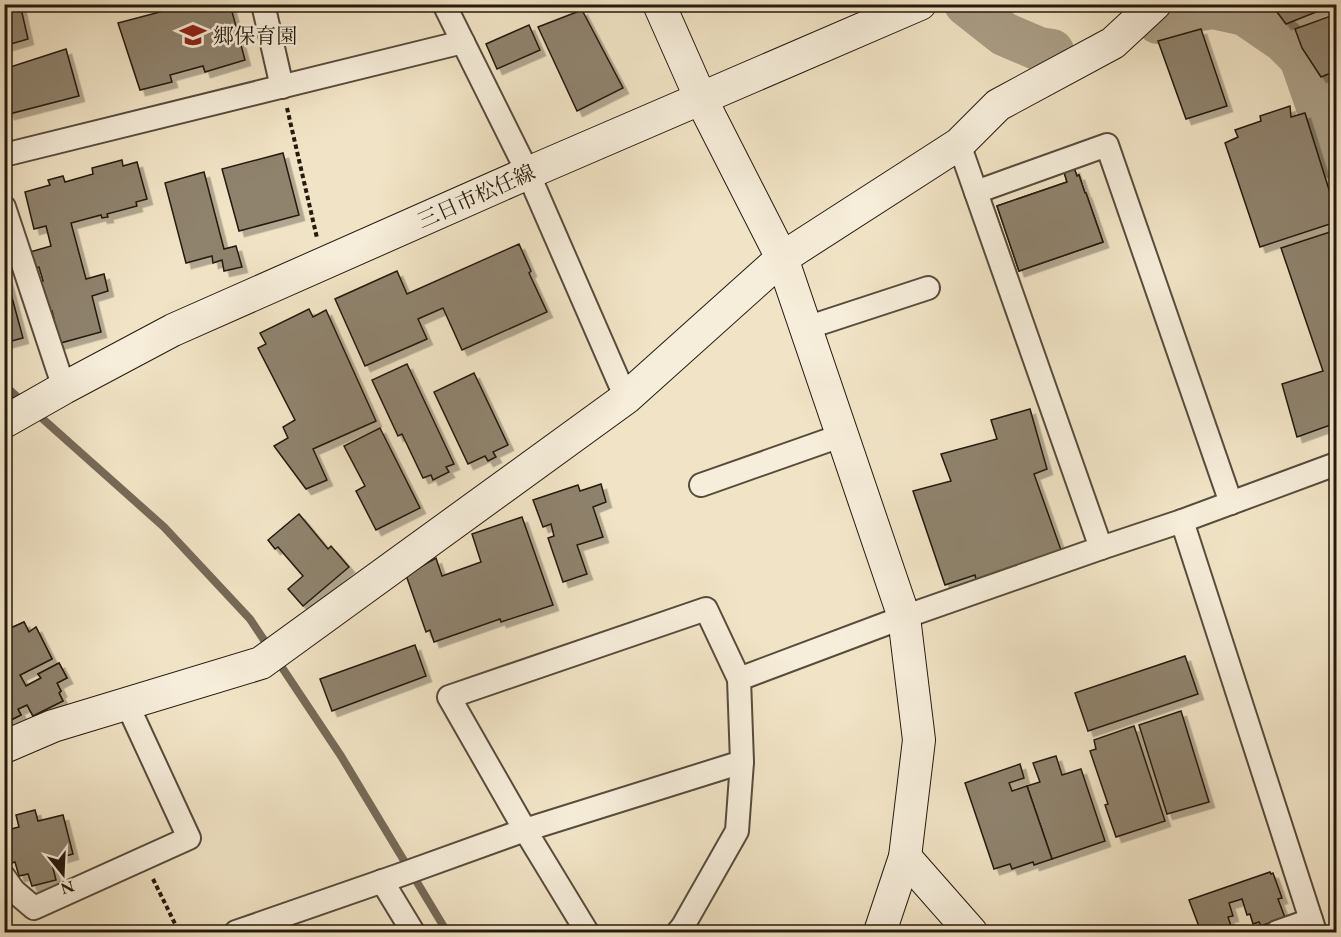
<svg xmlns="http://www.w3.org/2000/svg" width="1341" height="937" viewBox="0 0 1341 937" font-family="'EB Garamond','Noto Serif JP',serif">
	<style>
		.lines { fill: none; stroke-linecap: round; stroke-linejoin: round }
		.stream { stroke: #756a57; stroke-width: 8 }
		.river { stroke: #ab9f87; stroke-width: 44 }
		.building { fill: #8f836e; stroke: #241a0e; stroke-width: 1.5; filter: url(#shadow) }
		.street-casing { stroke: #574c3c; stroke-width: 26 }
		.secondary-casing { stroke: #241a0e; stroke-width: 34 }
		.path { stroke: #241a0e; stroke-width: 4; stroke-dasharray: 4.5 3; stroke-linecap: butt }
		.street { stroke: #f6edda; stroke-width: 22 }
		.secondary { stroke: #f6edda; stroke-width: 32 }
		.labels { text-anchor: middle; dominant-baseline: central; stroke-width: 5; stroke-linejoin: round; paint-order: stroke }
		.poi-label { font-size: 21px; fill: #241a0e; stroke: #f6edda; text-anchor: start }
		.street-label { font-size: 21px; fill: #241a0e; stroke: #f6edda }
	</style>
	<defs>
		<filter id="shadow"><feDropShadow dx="5.5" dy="5.5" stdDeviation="0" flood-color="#0004"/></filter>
	</defs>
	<rect width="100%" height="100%" fill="#f1e4c6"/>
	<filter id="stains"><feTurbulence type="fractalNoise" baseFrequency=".00333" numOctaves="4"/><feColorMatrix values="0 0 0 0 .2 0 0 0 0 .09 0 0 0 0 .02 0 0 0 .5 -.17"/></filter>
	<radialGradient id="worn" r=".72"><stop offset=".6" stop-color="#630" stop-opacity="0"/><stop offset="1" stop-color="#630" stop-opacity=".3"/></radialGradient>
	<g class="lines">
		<g class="stream">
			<polyline points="4,385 23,402"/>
			<polyline points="35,412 164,527 250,619 270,649"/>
			<polyline points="277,660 341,756 447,932"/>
		</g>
		<g class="river">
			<polyline points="966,4 1004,34 1039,49 1052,51"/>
			<polyline points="1158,22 1188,11 1213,7 1245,14 1283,40 1301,58 1336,158"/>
		</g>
	</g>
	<g class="building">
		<polygon points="4,4 20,4 28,39 4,46"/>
		<polygon points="190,4 230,4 245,60 205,72 203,66 170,75 172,82 140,90 118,23"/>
		<polygon points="1271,4 1336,4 1286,24"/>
		<polygon points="582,10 623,88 577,111 538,27"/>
		<polygon points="1336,14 1336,71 1321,77 1302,48 1295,29"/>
		<polygon points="529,25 540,50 497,69 486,44"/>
		<polygon points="1201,29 1227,106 1186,119 1158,41"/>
		<polygon points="66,49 79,96 9,114 4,102 4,69"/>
		<polygon points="1290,106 1291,117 1305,113 1336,212 1336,222 1260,247 1225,143 1238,137 1235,130 1261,121 1260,116"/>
		<polygon points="283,153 299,215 239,231 222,169"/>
		<polygon points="122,160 123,166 137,162 147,199 136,202 137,206 107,214 108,217 102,218 101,215 71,223 86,279 104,274 108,291 92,296 101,332 57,344 47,321 54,319 52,311 45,313 37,282 43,281 39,267 34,268 30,252 51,246 46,226 34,229 25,192 50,185 48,180 63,176 65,182 93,174 92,168"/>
		<polygon points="1074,168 1077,176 1079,175 1085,193 1086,193 1103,242 1019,271 997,206 1067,182 1064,172"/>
		<polygon points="1074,168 1077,176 1079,175 1085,193 1086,193 1103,242 1019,271 997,206 1067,182 1064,172"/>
		<polygon points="204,172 224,249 236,246 242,267 224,271 222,260 213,263 212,256 186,263 165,183"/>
		<polygon points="1336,230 1336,423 1297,437 1282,384 1323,371 1281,248"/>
		<polygon points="519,244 531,271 529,273 547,312 462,350 443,308 418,319 427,339 365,366 335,299 397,271 407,294"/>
		<polygon points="4,268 23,338 4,343"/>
		<polygon points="309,309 313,317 326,310 376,421 313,449 327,480 306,489 274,446 288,438 283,427 295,420 258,348 266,344 260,333"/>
		<polygon points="407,364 454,464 446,467 449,472 433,480 431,475 423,478 402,434 398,436 372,380"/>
		<polygon points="474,373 508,445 493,452 496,457 488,461 485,456 468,464 434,392"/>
		<polygon points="1030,409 1047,469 1034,474 1061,550 977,584 975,575 945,585 913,491 951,481 941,454 997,439 991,420"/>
		<polygon points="380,428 420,508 376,530 356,491 365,486 344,446"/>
		<polygon points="601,484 606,502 593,507 603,537 577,545 587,574 563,582 548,538 554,536 551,524 543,527 533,500 578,485 580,491"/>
		<polygon points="299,514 328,549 331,546 349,567 303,606 288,589 303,576 278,547 275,549 268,540"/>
		<polygon points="522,517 553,605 501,622 500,619 434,642 430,630 426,632 406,575 436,558 442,576 481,562 472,534"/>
		<polygon points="24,622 29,632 36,627 52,659 20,675 26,686 41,678 38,674 59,663 67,678 57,683 61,691 59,693 63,701 33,716 27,705 18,709 21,715 7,722 4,718 4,631"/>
		<polygon points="24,622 29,632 36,627 52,659 20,675 26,686 41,678 38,674 59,663 67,678 57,683 61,691 59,693 63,701 33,716 27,705 18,709 21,715 7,722 4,718 4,631"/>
		<polygon points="415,645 426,676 332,711 320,679"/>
		<polygon points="1185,656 1198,694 1088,731 1075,693"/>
		<polygon points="1181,711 1209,802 1167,814 1139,725"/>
		<polygon points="1134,726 1165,821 1116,837 1105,805 1108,804 1090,751 1096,749 1094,740"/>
		<polygon points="1056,756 1062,775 1081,769 1105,841 1052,859 1027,786 1040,782 1033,763"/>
		<polygon points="1020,764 1024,778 1009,783 1012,791 1027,786 1052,859 1034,865 1033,862 1012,869 1010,864 994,869 965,783"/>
		<polygon points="35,810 38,821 63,815 73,854 51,860 56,880 32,886 28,874 19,876 15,862 12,863 8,846 11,845 7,830 19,827 16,815"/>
		<polygon points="1270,872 1271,874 1273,873 1282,898 1278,899 1286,920 1274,921 1261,926 1259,922 1253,924 1250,914 1247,915 1242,899 1229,903 1233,916 1228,917 1233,932 1201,932 1189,900"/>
	</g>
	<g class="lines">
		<g class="street-casing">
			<g id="street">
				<polyline points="263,4 282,87"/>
				<polyline points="444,4 528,173 626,398"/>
				<polyline points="4,155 463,42"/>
				<polyline points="976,192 1107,145 1231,503"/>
				<polyline points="4,207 64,388"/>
				<polyline points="806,328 928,288"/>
				<polyline points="701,485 843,435"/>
				<polyline points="1182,521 1336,464"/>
				<polyline points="1101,548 1182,521 1315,932"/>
				<polyline points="739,679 904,617 1101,548 959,144"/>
				<polyline points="4,877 14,891 34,908 189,838 127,704"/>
				<polyline points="382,881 413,932"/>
				<polyline points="236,932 400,875 525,830 742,762 739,679 706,609 449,697 525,830 587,932"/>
				<polyline points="678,932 683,926 737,831 742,762"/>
				<polyline points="1277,932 1311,920"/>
			</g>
		</g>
		<g class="secondary-casing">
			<g id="secondary">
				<polyline points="659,4 701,99 782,258 904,617 919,740 905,857 880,932"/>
				<polyline points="4,422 64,388 173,330 528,173 920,4"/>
				<polyline points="4,747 53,726 261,663 626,398 782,258 959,144 998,105 1113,43 1155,4"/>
				<polyline points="905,857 971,932"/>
			</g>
		</g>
		<g class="path">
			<polyline points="287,108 317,238"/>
			<polyline points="153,879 179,932"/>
		</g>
		<use href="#street" class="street"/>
		<use href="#secondary" class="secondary"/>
	</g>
	<defs>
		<g id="school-bare" transform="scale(2.07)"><path d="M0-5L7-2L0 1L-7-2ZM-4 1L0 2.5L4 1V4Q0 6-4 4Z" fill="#8f2418" stroke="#f6edda" stroke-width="2.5" paint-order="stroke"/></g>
	</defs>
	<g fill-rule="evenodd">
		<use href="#school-bare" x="193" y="35"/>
	</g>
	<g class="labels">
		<g class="poi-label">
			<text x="213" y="35">郷保育園</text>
		</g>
		<g class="street-label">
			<text transform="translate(476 196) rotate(-24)">三日市松任線</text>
		</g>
	</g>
	<rect width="1341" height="937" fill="none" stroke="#f1e4c6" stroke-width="24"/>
	<rect x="6" y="6" width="1329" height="925" fill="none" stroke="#241a0e" stroke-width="3"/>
	<rect x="12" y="12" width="1317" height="913" fill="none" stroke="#241a0e" stroke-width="1.5"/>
	<g transform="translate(63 874) rotate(162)" stroke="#f6edda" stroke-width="4.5" paint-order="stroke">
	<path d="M0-4.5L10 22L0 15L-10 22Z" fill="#241a0e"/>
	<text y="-9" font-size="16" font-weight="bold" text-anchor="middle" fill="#241a0e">N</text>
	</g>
	<rect width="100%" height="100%" filter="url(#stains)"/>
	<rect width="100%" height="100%" fill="url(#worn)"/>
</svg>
